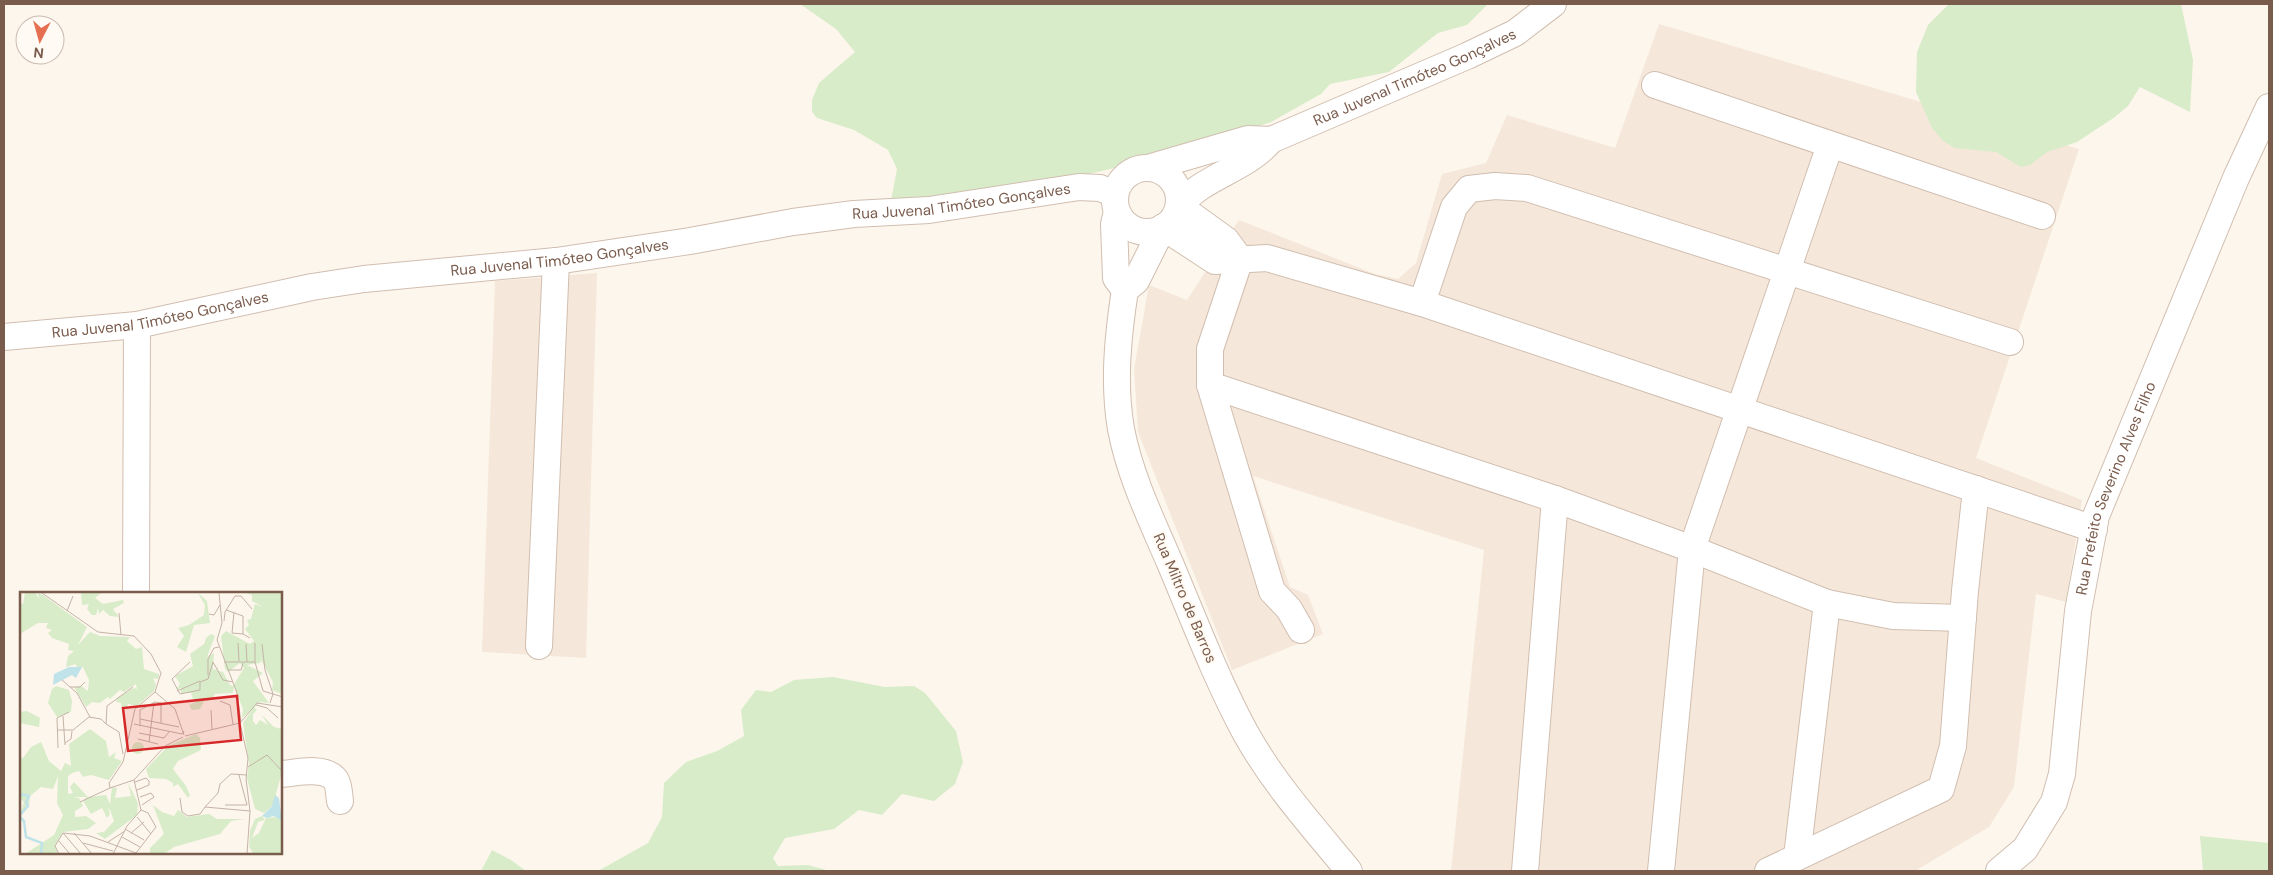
<svg xmlns="http://www.w3.org/2000/svg" width="2273" height="875" viewBox="0 0 2273 875" font-family="'DM Sans',sans-serif">
	<style>
		.residential { fill: #f5e8da }
		.green { fill: #d8ecc9 }
		.lines { fill: none; stroke-linecap: round; stroke-linejoin: round }
		.minor-casing { stroke: #d1beb0; stroke-width: 28 }
		.minor { stroke: #fff; stroke-width: 26 }
		.labels { text-anchor: middle; dominant-baseline: central; stroke-width: 4.5; stroke-linejoin: round; paint-order: stroke }
		.street-label { font-size: 15px; fill: #7a5c4d; stroke: #fffaf3 }
		.inset-river { fill: none; stroke: #bfe3e8; stroke-width: 2.5 }
		.inset-road { fill: none; stroke: #c5b3a7; stroke-width: 1 }
		.view { fill: #d62828; fill-opacity: 0.15; stroke: #d62828; stroke-width: 2.5 }
		.inset-edge { fill: none; stroke: #7a5c4d; stroke-width: 2.5 }
	</style>
	<rect width="100%" height="100%" fill="#fdf6ec"/>
	<g class="residential">
		<polygon points="1659,24 2079,149 1976,458 2082,500 2066,602 2036,594 2014,787 1989,827 1915,871 1451,871 1484,550 1253,476 1290,587 1308,595 1323,634 1232,670 1138,432 1134,369 1149,285 1187,300 1239,220 1375,274 1398,279 1416,263 1442,174 1486,163 1507,115 1615,148"/>
		<polygon points="597,273 586,658 482,652 495,281"/>
	</g>
	<g class="green">
		<polygon points="800,4 1488,4 1467,25 1438,33 1389,72 1330,84 1321,94 1271,122 1175,154 1011,192 891,201 897,169 888,150 854,130 817,118 812,112 812,100 819,83 855,52 836,29"/>
		<polygon points="1949,4 2181,4 2193,60 2190,112 2140,87 2128,106 2115,117 2077,142 2047,152 2030,165 2021,167 1996,152 1955,148 1943,141 1932,128 1916,92 1917,52 1928,25"/>
		<polygon points="833,677 885,687 914,686 925,693 956,731 963,762 955,784 934,801 902,794 882,815 859,810 834,829 785,838 773,858 778,866 808,865 830,871 598,871 648,843 662,817 664,783 686,762 717,751 744,736 741,710 756,690 771,692 794,680"/>
		<polygon points="2200,836 2269,843 2269,871 2203,871"/>
		<polygon points="492,850 511,860 526,871 481,871"/>
	</g>
	<g class="lines">
		<g class="minor-casing">
			<g id="minor">
				<polyline points="1655,85 2042,216"/>
				<path id="s1" d="M 1148,168 L 1248,139 L 1271,140 L 1467,56 L 1515,33 L 1553,4"/>
				<circle cx="1147" cy="200" r="32"/>
				<polyline points="1117,212 1114,224 1116,278 1125,290"/>
				<polyline points="1240,259 1210,349 1210,385 1272,591 1289,609 1301,630"/>
				<path d="M 1240,259 L 1226,240 L 1179,206 C 1203,176 1246,170 1271,140"/>
				<polyline points="1422,303 1454,207 1469,189 1495,186 1527,188 2010,342"/>
				<path id="s2" d="M 4,337 L 137,325 L 312,287 L 364,279 L 556,261 L 690,241 L 793,222 L 854,214 L 929,210 L 1079,187 L 1100,188 L 1115,194"/>
				<polyline points="1210,385 1555,499 1692,549 1827,603 1893,616 1963,618"/>
				<polyline points="136,594 137,325"/>
				<polyline points="539,646 556,261"/>
				<path d="M 281,774 C 296,773 322,766 334,778 C 339,783 339,794 340,801"/>
				<polyline points="1797,857 1827,603"/>
				<path d="M 1349,871 C 1313,827 1273,783 1245,732 C 1216,678 1194,620 1170,563 C 1151,519 1130,476 1121,429 C 1113,383 1118,335 1125,290 L 1136,281 L 1163,227 L 1215,261 L 1267,258 L 1422,303 L 2094,529"/>
				<polyline points="1525,871 1555,499"/>
				<polyline points="1661,871 1692,549 1830,145"/>
				<polyline points="1768,871 1941,789 1953,746 1965,591 1976,489"/>
				<path id="s3" d="M 1999,871 L 2025,849 L 2054,802 L 2062,774 L 2078,611 L 2096,516 L 2236,178 L 2269,107"/>
			</g>
		</g>
		<use href="#minor" class="minor"/>
	</g>
	<g class="labels">
		<g class="street-label">
			<text stroke="none"><textPath href="#s1" startOffset="284">Rua Juvenal Timóteo Gonçalves</textPath></text>
			<text stroke="none"><textPath href="#s2" startOffset="968">Rua Juvenal Timóteo Gonçalves</textPath></text>
			<text stroke="none"><textPath href="#s2" startOffset="562">Rua Juvenal Timóteo Gonçalves</textPath></text>
			<text stroke="none"><textPath href="#s2" startOffset="158">Rua Juvenal Timóteo Gonçalves</textPath></text>
			<text stroke="none"><textPath href="#s3" startOffset="411">Rua Prefeito Severino Alves Filho</textPath></text>
			<text transform="translate(1185 598) rotate(67)">Rua Miltro de Barros</text>
		</g>
	</g>
	<g transform="translate(20 592)">
		<rect width="262" height="262" fill="#fdf6ec"/>
		<path d="M 5,1 L 16,1 L 19,7 L 18,1 L 23,3 L 67,35 L 58,53 L 70,40 L 80,44 L 110,45 L 107,49 L 116,57 L 122,55 L 124,77 L 139,82 L 138,87 L 133,86 L 136,93 L 134,99 L 117,114 L 108,112 L 107,117 L 102,117 L 101,111 L 96,110 L 97,106 L 114,96 L 117,97 L 116,92 L 104,100 L 100,98 L 90,107 L 88,105 L 80,111 L 72,110 L 66,115 L 54,95 L 61,94 L 68,99 L 69,88 L 63,75 L 57,76 L 56,72 L 46,75 L 48,64 L 54,59 L 48,58 L 49,52 L 32,46 L 28,41 L 32,38 L 26,36 L 28,31 L 18,31 L 0,42 L 0,11 L 3,12 ZM 61,1 L 81,1 L 75,6 L 83,12 L 103,8 L 104,11 L 93,17 L 99,25 L 90,24 L 83,18 L 79,22 L 78,16 L 76,23 L 72,23 L 67,17 L 69,12 L 62,13 ZM 178,1 L 187,9 L 190,31 L 174,33 L 166,60 L 157,55 L 164,44 L 158,36 L 169,33 L 184,23 L 185,13 ZM 226,1 L 262,1 L 262,102 L 252,98 L 253,90 L 241,68 L 240,71 L 227,73 L 243,81 L 233,89 L 249,111 L 240,110 L 222,126 L 223,117 L 214,94 L 213,101 L 195,102 L 192,108 L 184,109 L 180,117 L 172,118 L 169,113 L 178,109 L 173,107 L 171,101 L 161,101 L 161,96 L 156,98 L 160,92 L 155,84 L 173,74 L 170,62 L 184,52 L 186,46 L 191,42 L 195,44 L 187,65 L 194,61 L 193,77 L 197,78 L 197,71 L 198,79 L 203,80 L 210,93 L 213,94 L 224,76 L 220,71 L 208,80 L 205,77 L 201,44 L 206,39 L 230,52 L 234,49 L 225,37 L 229,33 L 227,28 L 231,27 L 235,12 L 243,15 L 232,9 L 232,3 ZM 36,94 L 49,98 L 52,109 L 51,120 L 37,125 L 28,111 L 32,97 ZM 234,115 L 237,118 L 233,122 L 233,129 L 236,133 L 240,128 L 248,133 L 241,122 L 254,135 L 262,137 L 262,180 L 253,213 L 244,221 L 235,217 L 227,186 L 229,172 L 223,131 ZM 7,119 L 20,126 L 19,135 L 0,131 L 0,120 ZM 70,137 L 86,149 L 89,165 L 96,160 L 94,166 L 102,169 L 89,188 L 71,183 L 63,185 L 59,179 L 52,181 L 48,184 L 48,202 L 53,201 L 50,195 L 54,190 L 68,205 L 86,203 L 90,212 L 92,195 L 97,196 L 95,206 L 111,204 L 108,191 L 118,211 L 117,223 L 85,247 L 76,241 L 84,240 L 94,229 L 90,218 L 88,216 L 90,222 L 87,226 L 82,216 L 71,222 L 63,209 L 67,205 L 53,205 L 59,206 L 63,214 L 55,219 L 55,225 L 66,224 L 76,231 L 68,237 L 43,240 L 35,253 L 38,262 L 5,262 L 34,243 L 43,223 L 37,211 L 38,184 L 33,197 L 21,195 L 10,204 L 9,213 L 0,223 L 4,210 L 0,206 L 0,165 L 3,166 L 11,155 L 21,150 L 29,169 L 41,179 L 45,171 L 51,174 L 49,152 ZM 176,142 L 180,146 L 181,158 L 158,169 L 153,177 L 166,194 L 170,203 L 168,206 L 158,192 L 153,195 L 153,191 L 146,187 L 129,186 L 126,177 L 148,154 ZM112 156a6 6 0 1 1 12 0a6 6 0 1 1-12 0ZM 133,213 L 142,220 L 154,224 L 158,218 L 167,225 L 189,222 L 197,227 L 225,227 L 211,229 L 200,242 L 154,255 L 144,262 L 130,262 L 130,256 L 144,242 ZM 242,224 L 245,228 L 238,230 L 232,246 L 239,241 L 246,226 L 258,225 L 262,230 L 262,262 L 233,262 L 230,255 L 229,257 L 230,239 L 235,227 Z" fill="#d8ecc9"/>
		<path d="M 49,75 L 62,75 L 56,86 L 52,83 L 33,93 L 34,82 ZM 255,203 L 259,206 L 262,229 L 254,224 L 247,226 L 242,224 L 252,214 Z" fill="#bfe3e8"/>
		<path class="inset-river" d="M 0,202 L 9,204 L 6,210 L 8,214 L 0,223M 0,225 L 4,229 L 6,245 L 22,251 L 21,262"/>
		<path class="inset-road" d="M 22,1 L 78,40 L 114,44 L 131,62 L 141,81 L 135,100 L 115,117 L 103,170 L 89,191 L 90,196 L 114,188 L 145,154 L 163,145M 199,1 L 202,31 L 197,48 L 217,101 L 221,130M 206,18 L 223,24 L 223,42 L 230,46M 47,19 L 53,4M 214,20 L 212,41 L 223,42M 99,21 L 101,43M 189,22 L 194,23 L 200,13M 204,29 L 205,20 L 215,4 L 221,4 L 232,17M 218,51 L 219,69M 235,51 L 235,70M 226,52 L 227,70M 242,52 L 245,78 L 253,102 L 250,111M 170,70 L 152,87 L 160,102 L 180,98 L 180,90 L 188,87 L 193,70 L 203,88 L 213,90M 204,70 L 235,70 L 243,99 L 263,105M 208,78 L 221,78 L 223,71M 188,83 L 188,67 L 194,56 L 199,55M 42,88 L 57,101 L 70,125M 50,95 L 60,95 L 65,90M 157,99 L 180,89M 135,100 L 155,117 L 164,143M 200,109 L 210,113 L 213,132M 236,113 L 247,116 L 258,126M 191,118 L 192,137M 43,124 L 45,153M 120,127 L 159,135M 114,132 L 162,142 L 164,139M 120,134 L 120,118 L 135,110 L 141,111 L 141,131M 38,138 L 53,138 L 69,125 L 81,127 L 86,132M 119,141 L 144,146 L 149,140M 165,144 L 220,131M 118,147 L 138,152M 129,150 L 134,110M 45,151 L 51,147 L 52,139M 38,156 L 37,126 L 49,120M 103,162 L 99,140 L 86,132 L 87,114 L 113,95M 228,175 L 247,163 L 263,180M 115,190 L 126,186 L 129,189 L 129,193 L 117,198M 120,205 L 131,201 L 134,205 L 122,213M 160,206 L 162,220 L 168,224 L 180,222 L 185,215 L 230,219M 60,210 L 90,196M 205,213 L 227,213 L 219,183M 185,215 L 198,201 L 200,192 L 211,182 L 227,183M 117,225 L 131,242M 105,237 L 124,248M 43,241 L 70,244 L 116,261 L 136,235 L 128,221 L 121,218M 43,241 L 61,262M 54,241 L 72,262M 111,241 L 124,230M 102,245 L 120,255M 38,248 L 50,262M 88,250 L 105,239M 63,251 L 93,259M 39,262 L 35,254 L 43,241M 93,262 L 107,234 L 121,218 L 114,188M 227,262 L 230,219 L 226,187 L 228,166 L 220,131 L 237,111 L 263,115"/>
		<path class="view" d="M 217,104 L 221,148 L 108,159 L 103,116 Z"/>
		<rect width="262" height="262" class="inset-edge"/>
	</g>
	<rect width="2273" height="875" fill="none" stroke="#7a5c4d" stroke-width="10"/>
	<g transform="translate(40 40) rotate(186)"><circle r="24" fill="#fffaf3" stroke="#cabbb1"/>
	<path d="M0-4L9 19L0 12L-9 19Z" fill="#e76f51"/>
	<text y="-8" font-size="14" font-weight="bold" text-anchor="middle" fill="#7a5c4d">N</text>
	</g>
</svg>
